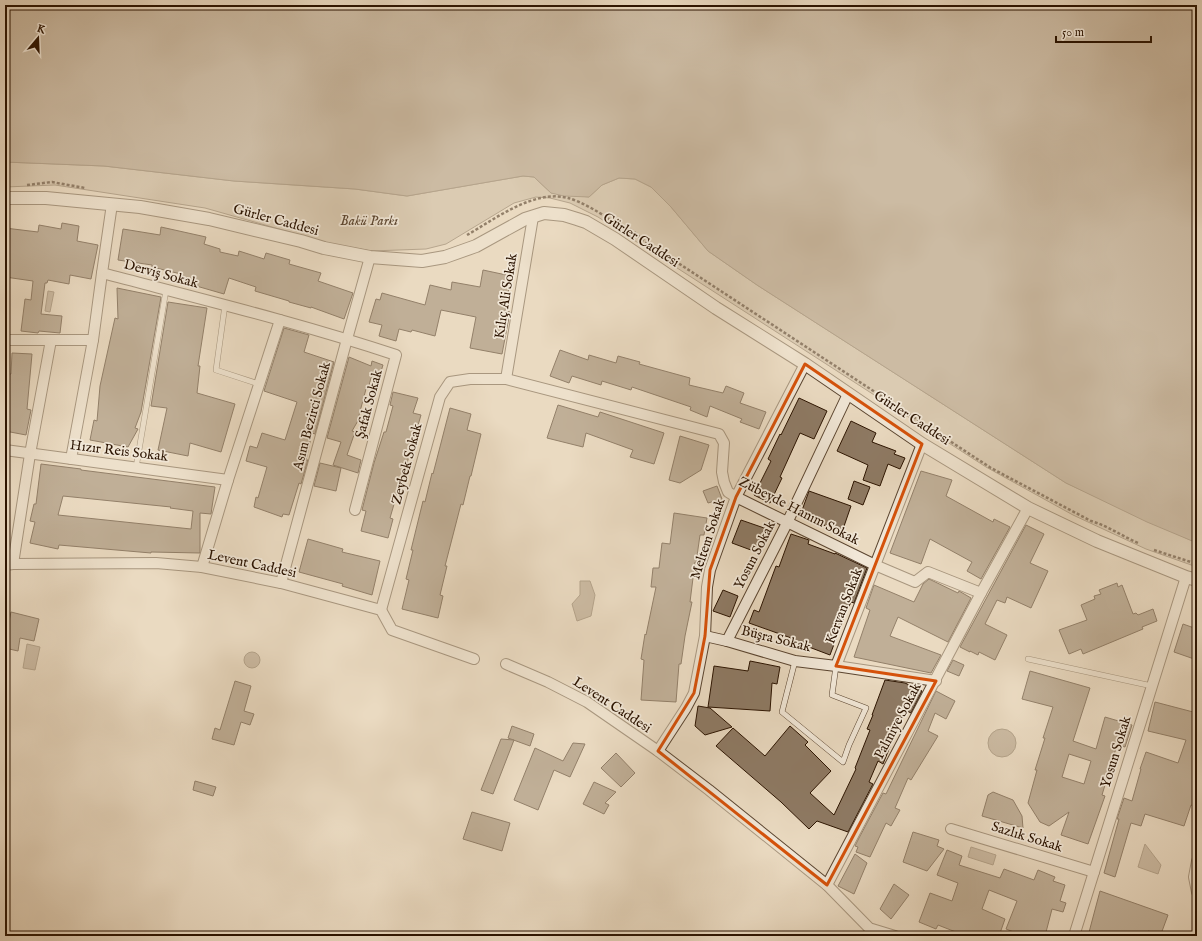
<svg xmlns="http://www.w3.org/2000/svg" width="1202" height="941" viewBox="0 0 1202 941" font-family="'IM FELL English',serif">
	<style>
		.green { fill: #cab8a0; stroke: #7a6650 }
		.water { fill: #a9967f; stroke: #77624c }
		.building { fill: #8e7a64; stroke: #2b1300; fill-rule: evenodd }
		.lines { fill: none; stroke-linecap: round; stroke-linejoin: round }
		.service-casing { stroke: #5b4530; stroke-width: 6 }
		.minor-casing { stroke: #5b4530; stroke-width: 12 }
		.tertiary-casing { stroke: #5b4530; stroke-width: 14 }
		.path { stroke: #2b1300; stroke-width: 2.5; stroke-dasharray: 3 2; stroke-linecap: butt }
		.service { stroke: #f1e7d7; stroke-width: 5 }
		.minor { stroke: #f1e7d7; stroke-width: 10 }
		.tertiary { stroke: #f1e7d7; stroke-width: 12 }
		.marked { fill: none; stroke: #d5520b; stroke-width: 3; stroke-linejoin: round }
		.labels { text-anchor: middle; dominant-baseline: central; stroke-width: 3.5; stroke-linejoin: round; paint-order: stroke }
		.street-label { font-size: 14px; fill: #2b1300; stroke: #f1e7d7 }
		.park-label { font-size: 14px; font-style: italic; fill: #5b4530; stroke: #f1e7d7 }
	</style>
	<rect width="100%" height="100%" fill="#eadac1"/>
	<filter id="stains"><feTurbulence type="fractalNoise" baseFrequency=".005" numOctaves="4"/><feColorMatrix values="0 0 0 0 .2 0 0 0 0 .09 0 0 0 0 .02 0 0 0 .5 -.17"/></filter>
	<radialGradient id="worn" r=".72"><stop offset=".6" stop-color="#630" stop-opacity="0"/><stop offset="1" stop-color="#630" stop-opacity=".3"/></radialGradient>
	<polygon class="green" points="5,162 104,166 234,181 355,189 407,196 523,176 534,177 551,193 589,197 602,185 619,178 635,179 651,187 671,207 708,251 757,285 1066,483 1197,543 1197,567 1146,549 1073,515 986,467 598,217 570,203 550,198 536,197 514,203 446,244 426,249 371,251 332,244 205,208 55,185 5,187"/>
	<g class="water">
		<polygon points="5,5 1197,5 1197,543 1147,522 1066,483 757,285 708,251 671,207 651,187 635,179 619,178 602,185 589,197 564,196 551,193 534,177 523,176 407,196 355,189 234,181 104,166 5,162"/>
		<polygon points="48,291 54,292 50,312 45,311"/>
		<polygon points="580,581 590,581 595,595 591,616 577,621 572,604 580,595"/>
		<polygon points="27,644 40,647 35,670 23,668"/>
		<circle cx="252" cy="660" r="8"/>
		<circle cx="1002" cy="743" r="14"/>
		<polygon points="1145,844 1161,865 1158,874 1138,867"/>
		<polygon points="971,847 996,855 993,865 968,857"/>
	</g>
	<g class="building">
		<polygon points="62,223 79,226 77,241 98,245 91,279 70,275 69,284 48,280 47,283 45,283 41,314 62,316 60,333 39,331 38,333 21,331 25,299 31,300 33,281 5,277 5,228 38,232 39,225 61,229"/>
		<polygon points="161,227 206,237 204,244 220,249 220,252 238,256 239,251 264,259 266,253 290,260 289,264 321,273 318,281 353,293 344,319 311,307 311,308 289,302 289,301 255,291 256,287 229,278 224,294 179,281 181,274 152,267 152,265 118,260 123,229 160,235"/>
		<polygon points="483,270 511,276 505,311 510,312 502,354 470,348 476,317 441,310 435,336 412,330 411,332 399,329 396,341 379,336 382,325 369,322 376,299 380,300 382,293 425,305 430,285 451,290 452,282 480,287"/>
		<polygon points="117,288 161,297 141,412 135,428 138,429 128,447 90,440 94,420 97,421 100,386 115,318 118,319"/>
		<polygon points="168,302 207,308 198,366 200,366 197,393 235,404 221,452 190,443 188,456 158,450 167,408 151,406"/>
		<polygon points="284,328 309,335 304,352 334,362 315,434 312,433 306,460 308,460 301,484 299,483 289,515 283,514 282,517 254,507 256,497 258,498 267,467 246,461 250,446 257,448 262,433 285,440 297,402 264,391"/>
		<polygon points="560,350 588,360 589,355 616,363 618,356 640,362 639,364 690,378 689,385 723,393 726,386 744,393 740,403 766,412 759,429 740,422 742,419 710,406 707,417 690,410 691,407 632,387 631,390 602,381 601,385 572,376 569,383 550,376"/>
		<polygon points="12,353 32,354 27,409 31,410 26,435 5,431 5,422 9,398 5,398 5,374 11,374"/>
		<polygon points="349,357 371,366 372,361 383,365 378,381 371,378 368,389 366,389 358,419 359,419 352,431 355,432 347,455 361,460 358,473 333,465 341,442 327,438"/>
		<polygon points="393,392 418,398 413,413 421,415 405,470 406,470 402,488 399,487 390,518 393,519 388,538 361,531 366,511 362,510 374,463 384,432 386,432 393,406 390,405"/>
		<polygon points="799,398 827,411 814,439 800,433 780,477 782,478 770,503 754,495 771,461 768,459 780,434 781,435"/>
		<polygon points="558,405 598,417 600,412 664,433 654,464 630,457 633,450 586,433 583,447 547,438"/>
		<polygon points="450,408 471,414 467,430 481,434 471,476 470,476 463,505 461,504 445,566 447,566 440,595 443,596 438,618 402,609 409,580 406,579 413,550 411,550 423,501 425,502 432,473 433,474"/>
		<polygon points="851,421 876,433 872,442 896,451 894,454 905,458 900,469 888,464 880,486 863,480 868,465 837,451"/>
		<polygon points="680,436 709,445 701,470 680,483 669,480"/>
		<polygon points="320,463 341,468 336,491 314,486"/>
		<path d="M 41,464 L 81,469 L 81,470 L 215,487 L 211,514 L 200,513 L 200,553 L 151,552 L 151,553 L 59,545 L 58,549 L 30,543 L 35,522 L 30,521 L 34,504 L 36,504 ZM 63,496 L 171,507 L 170,508 L 193,511 L 191,529 L 58,515 Z"/>
		<polygon points="921,471 952,480 946,496 993,522 994,519 1010,527 981,579 967,571 972,562 930,539 921,564 890,553"/>
		<polygon points="854,481 870,487 863,505 848,499"/>
		<polygon points="717,486 722,499 708,503 703,491"/>
		<polygon points="809,491 851,506 842,532 800,516"/>
		<polygon points="674,513 707,518 704,535 700,535 696,563 695,562 690,602 692,602 685,636 681,664 679,664 676,702 641,700 644,660 641,659 645,634 646,635 656,587 651,587 653,568 659,568 662,543 670,544"/>
		<polygon points="741,520 767,529 759,553 732,543"/>
		<polygon points="1026,525 1044,534 1030,563 1048,571 1031,608 1007,597 1005,603 997,600 985,624 1007,635 995,660 979,652 978,655 970,651 970,652 960,647"/>
		<polygon points="791,534 809,540 808,544 835,554 835,553 867,568 854,603 851,602 843,620 830,655 793,641 794,639 749,623 754,610 759,612 776,566 779,567"/>
		<polygon points="308,539 343,549 342,552 380,561 372,595 342,586 343,584 299,572"/>
		<polygon points="929,579 958,593 959,591 971,598 948,642 898,617 890,636 941,655 931,673 854,657 870,610 866,608 874,585 914,602 923,584"/>
		<polygon points="1117,583 1118,587 1122,585 1133,614 1136,613 1138,615 1153,609 1157,621 1142,627 1143,629 1083,654 1081,649 1069,654 1059,630 1087,620 1081,605 1095,599 1094,596 1101,594 1099,590"/>
		<polygon points="723,590 738,596 730,617 713,611"/>
		<polygon points="11,612 39,619 34,641 20,638 18,651 5,648 5,639"/>
		<polygon points="1183,624 1197,629 1197,660 1174,652"/>
		<polygon points="953,660 964,665 959,676 947,671"/>
		<polygon points="750,661 780,667 777,684 772,683 770,711 708,707 714,666 748,671"/>
		<path d="M 1030,671 L 1090,688 L 1073,741 L 1096,749 L 1105,717 L 1132,725 L 1125,747 L 1117,745 L 1102,795 L 1105,796 L 1088,844 L 1061,835 L 1069,812 L 1049,826 L 1040,822 L 1028,803 L 1037,770 L 1035,770 L 1045,738 L 1043,738 L 1053,707 L 1022,699 ZM 1069,754 L 1091,761 L 1084,784 L 1062,777 Z"/>
		<polygon points="885,680 905,683 922,691 911,713 905,710 883,764 878,761 869,782 873,784 848,832 817,821 809,829 781,802 716,746 733,728 765,756 790,726 808,742 805,745 831,771 810,793 834,815 856,769 855,768 870,730 867,729 873,715 872,715"/>
		<polygon points="235,681 251,686 244,711 254,714 250,725 241,722 234,745 212,739 215,728 220,730"/>
		<polygon points="936,691 955,701 946,719 935,713 928,731 938,736 911,780 908,778 895,808 900,810 891,826 886,823 870,857 856,852 858,847 855,846 859,838 883,793 886,794"/>
		<polygon points="1155,702 1197,713 1197,807 1191,805 1184,826 1145,814 1141,826 1131,823 1115,877 1104,873 1119,819 1117,819 1124,798 1132,801 1141,769 1140,769 1146,752 1178,763 1186,740 1148,731"/>
		<polygon points="698,706 710,708 732,727 705,735 695,726"/>
		<polygon points="512,726 534,734 530,746 508,738"/>
		<polygon points="501,739 514,740 493,794 481,790"/>
		<polygon points="573,743 585,744 570,777 554,770 538,810 514,800 535,748 563,761"/>
		<polygon points="616,753 635,773 621,787 601,768"/>
		<polygon points="195,781 216,787 213,796 193,790"/>
		<polygon points="594,782 616,792 605,803 609,805 604,814 583,804"/>
		<polygon points="993,792 1013,800 1022,816 1023,828 982,816 988,795"/>
		<polygon points="472,812 510,823 502,851 463,839"/>
		<polygon points="913,832 939,840 937,846 944,849 927,871 903,862"/>
		<polygon points="947,850 962,856 959,865 1000,878 1004,869 1034,880 1038,870 1055,877 1053,881 1065,885 1060,901 1066,903 1063,912 1052,909 1045,936 1024,936 1006,929 1017,901 989,890 982,909 1005,919 999,936 966,936 938,925 936,929 919,922 930,893 952,901 958,883 937,875"/>
		<polygon points="855,854 867,863 854,894 838,886"/>
		<polygon points="894,884 909,895 891,919 880,909"/>
		<polygon points="1100,891 1168,915 1161,934 1148,931 1146,936 1088,936"/>
	</g>
	<g class="lines">
		<g class="service-casing">
			<g id="service">
				<polyline points="225,305 216,370 259,384"/>
				<polyline points="136,468 166,290"/>
				<polyline points="1028,659 1152,686"/>
				<polyline points="795,661 782,712 843,762 849,745 866,708 832,695 836,666"/>
			</g>
		</g>
		<g class="minor-casing">
			<g id="minor">
				<path d="M 112,204 L 102,273 C 201,299 300,323 396,355 L 355,510"/>
				<polyline points="5,340 93,340"/>
				<polyline points="506,379 533,217"/>
				<polyline points="5,450 228,480"/>
				<polyline points="71,459 93,340 102,273"/>
				<polyline points="13,564 30,454 51,340"/>
				<polyline points="5,565 13,564 156,563 202,567 281,583 381,610 392,630 474,659"/>
				<polyline points="202,567 228,480 280,320"/>
				<polyline points="281,583 347,339 370,257"/>
				<polyline points="381,610 440,397 450,382 470,379 506,379 719,434 724,443 722,472 724,482 728,492 736,497 875,565 915,582 928,572 981,593"/>
				<polyline points="705,636 727,641 795,661 836,666 936,681"/>
				<polyline points="727,641 787,523 848,394"/>
				<polyline points="506,664 548,682 587,702 658,751 709,790 827,885 877,936"/>
				<polyline points="836,666 922,444"/>
				<polyline points="658,751 686,708 694,693 705,636 707,587 710,570 736,497 805,364"/>
				<polyline points="951,829 1094,872"/>
				<polyline points="1197,861 1194,877 1197,892"/>
				<polyline points="827,885 981,593 1028,508"/>
				<polyline points="872,929 895,936"/>
				<polyline points="1074,936 1186,577"/>
			</g>
		</g>
		<g class="tertiary-casing">
			<polyline id="tertiary" points="5,198 46,198 140,207 209,219 301,241 324,248 370,257 422,261 445,257 476,246 525,219 544,213 564,215 577,219 586,222 615,239 716,308 805,364 922,444 1028,508 1097,541 1186,577 1197,580"/>
		</g>
		<g class="path">
			<polyline points="27,185 52,182 85,188"/>
			<path d="M 467,235 C 495,219 534,189 568,198 C 580,201 599,212 609,219 C 617,223 624,226 631,230 C 636,232 639,237 643,240 L 991,468 L 1091,521 C 1108,526 1122,536 1138,543"/>
			<polyline points="1154,550 1197,564"/>
		</g>
		<use href="#service" class="service"/>
		<use href="#minor" class="minor"/>
		<use href="#tertiary" class="tertiary"/>
	</g>
	<path d="M0 0H1202V941H0ZM 805,364 L 922,444 L 836,666 L 936,681 L 827,885 L 658,751 L 694,693 L 705,636 L 710,570 L 736,497 Z" fill="#eadac1" fill-opacity=".55" fill-rule="evenodd"/>
	<path class="marked" d="M 805,364 L 922,444 L 836,666 L 936,681 L 827,885 L 658,751 L 694,693 L 705,636 L 710,570 L 736,497 Z"/>
	<g class="labels">
		<g class="street-label">
			<text transform="translate(276 220) rotate(15)">Gürler Caddesi</text>
			<text transform="translate(641 240) rotate(33)">Gürler Caddesi</text>
			<text transform="translate(161 274) rotate(15)">Derviş Sokak</text>
			<text transform="translate(506 296) rotate(-81)">Kılıç Ali Sokak</text>
			<text transform="translate(369 404) rotate(-75)">Şafak Sokak</text>
			<text transform="translate(312 416) rotate(-75)">Asım Bezirci Sokak</text>
			<text transform="translate(912 418) rotate(33)">Gürler Caddesi</text>
			<text transform="translate(119 451) rotate(7)">Hızır Reis Sokak</text>
			<text transform="translate(407 464) rotate(-75)">Zeybek Sokak</text>
			<text transform="translate(799 511) rotate(27)">Zübeyde Hanım Sokak</text>
			<text transform="translate(708 539) rotate(-72)">Meltem Sokak</text>
			<text transform="translate(755 555) rotate(-63)">Yosun Sokak</text>
			<text transform="translate(252 564) rotate(12)">Levent Caddesi</text>
			<text transform="translate(844 606) rotate(-69)">Kervan Sokak</text>
			<text transform="translate(776 639) rotate(14)">Büşra Sokak</text>
			<text transform="translate(612 705) rotate(33)">Levent Caddesi</text>
			<text transform="translate(898 721) rotate(-62)">Palmiye Sokak</text>
			<text transform="translate(1116 752) rotate(-73)">Yosun Sokak</text>
			<text transform="translate(1027 837) rotate(17)">Sazlık Sokak</text>
		</g>
		<g class="park-label">
			<text x="369" y="221">Bakü Parkı</text>
		</g>
	</g>
	<rect width="1202" height="941" fill="none" stroke="#eadac1" stroke-width="20"/>
	<rect x="6" y="6" width="1190" height="929" fill="none" stroke="#2b1300" stroke-width="2"/>
	<rect x="10" y="10" width="1182" height="921" fill="none" stroke="#2b1300"/>
	<g transform="translate(38 38) rotate(19)" stroke="#f1e7d7" stroke-width="3" paint-order="stroke">
	<path d="M0-3L7 15L0 10L-7 15Z" fill="#2b1300"/>
	<text y="-6" font-size="11" font-weight="bold" text-anchor="middle" fill="#2b1300">K</text>
	</g>
	<path d="M1056 36v6h95v-6" fill="none" stroke="#2b1300" stroke-width="2"/>
	<text x="1062" y="36" font-size="12" fill="#2b1300" stroke="#f1e7d7" stroke-width="3" paint-order="stroke">50 m</text>
	<rect width="100%" height="100%" filter="url(#stains)"/>
	<rect width="100%" height="100%" fill="url(#worn)"/>
</svg>
